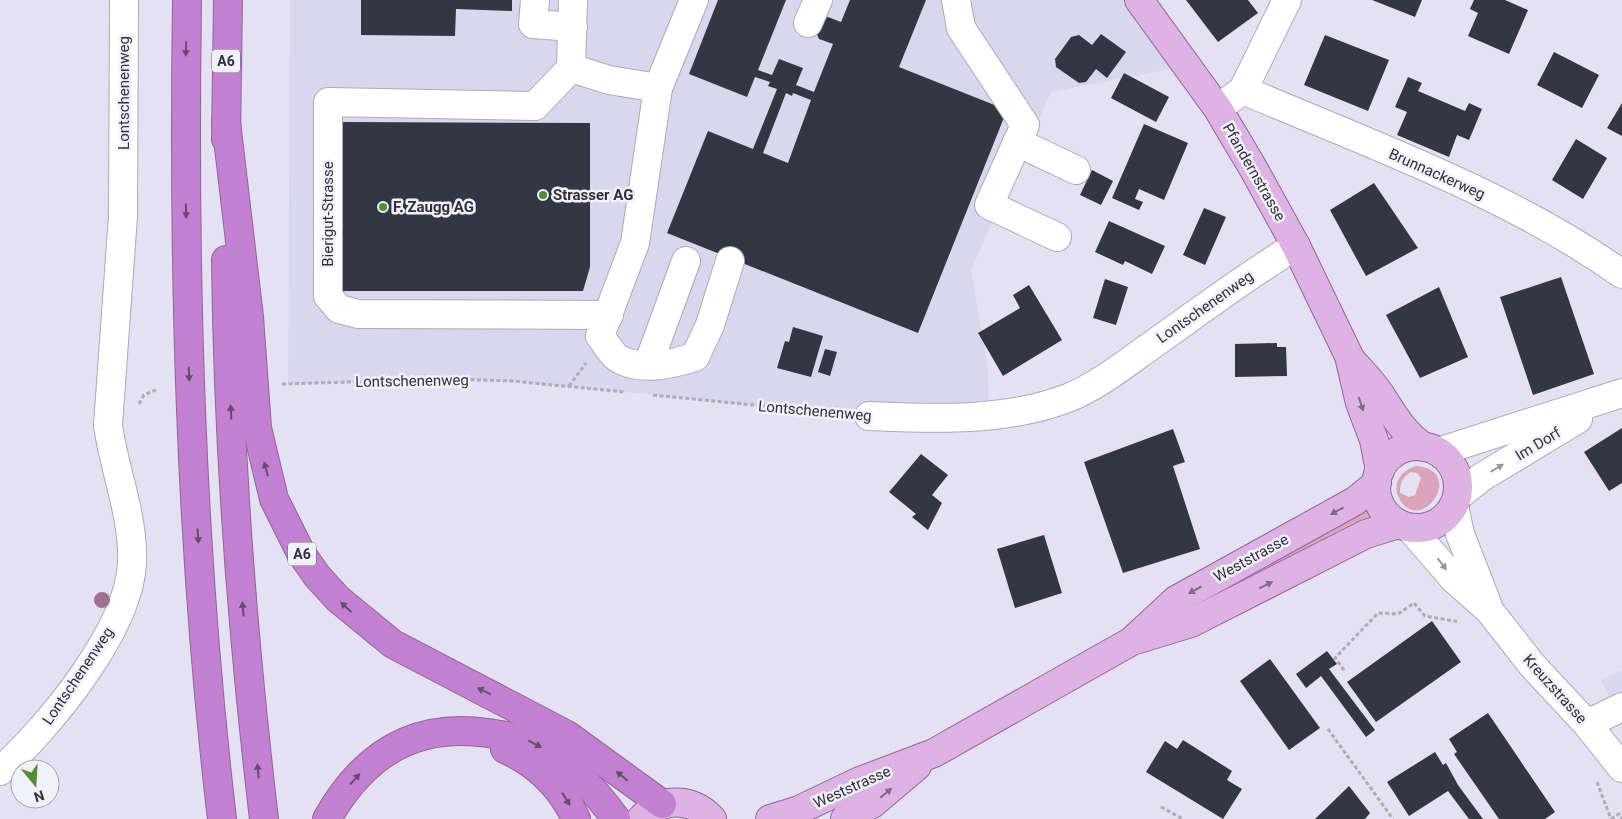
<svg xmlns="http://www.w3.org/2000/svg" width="1622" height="819" viewBox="0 0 1622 819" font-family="Roboto,sans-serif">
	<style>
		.built { fill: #d9d7ee }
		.green { fill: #dca4bb; fill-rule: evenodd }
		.building { fill: #313843; fill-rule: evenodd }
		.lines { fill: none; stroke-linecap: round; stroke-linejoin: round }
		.minor-casing { stroke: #acaab9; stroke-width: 30 }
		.major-casing { stroke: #91649a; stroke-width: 30 }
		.highway-casing { stroke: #91649a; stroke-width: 30 }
		.path { stroke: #aeacb9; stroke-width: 3; stroke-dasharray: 4 2.5; stroke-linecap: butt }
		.minor { stroke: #fff; stroke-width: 28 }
		.major { stroke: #dcb3e3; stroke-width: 28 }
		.highway { stroke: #c480d0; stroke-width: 28 }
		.tree { fill: #a07191 }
		.oneway { fill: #644d6d }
		.oneway2 { fill: #7e6c84 }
		.oneway3 { fill: #98989b }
		.poi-dot { fill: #508f30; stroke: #f1f0fd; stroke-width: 2 }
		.labels { text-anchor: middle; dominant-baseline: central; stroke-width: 5; stroke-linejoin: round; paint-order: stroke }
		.shield { fill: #f1f0fd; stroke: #6b6a72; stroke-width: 1 }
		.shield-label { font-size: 14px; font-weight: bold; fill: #313137 }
		.street-label { font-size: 15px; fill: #313137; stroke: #f1f0fd }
		.poi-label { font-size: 15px; font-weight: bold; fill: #313137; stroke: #f1f0fd; text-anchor: start }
	</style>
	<rect width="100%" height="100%" fill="#e4e2f2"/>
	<g class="built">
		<polygon points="290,0 1139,0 1187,66 1051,92 971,270 988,369 989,416 869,416 512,381 453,379 288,384"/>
		<polygon points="1622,670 1622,718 1601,681"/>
	</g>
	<g class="green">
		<path d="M 1416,466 C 1468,470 1420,538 1399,498 C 1391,483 1402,470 1416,466 ZM 1411,472 L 1417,473 L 1421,478 L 1415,495 L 1409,497 L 1400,493 C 1400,482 1402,478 1411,472 Z"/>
		<polygon points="1366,508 1369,508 1372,519 1158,630 1155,624"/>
	</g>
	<g class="building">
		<polygon points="361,0 512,0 512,11 456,9 455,36 361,35"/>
		<path d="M 718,0 L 786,0 L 758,70 L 772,75 L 779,59 L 803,68 L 796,85 L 814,92 L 833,44 L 819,39 L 816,32 L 821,19 L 828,17 L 841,22 L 850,0 L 926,0 L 899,67 L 1007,110 L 918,333 L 667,233 L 708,131 L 753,149 L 777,89 L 768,86 L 770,82 L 755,77 L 747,97 L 689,74 ZM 786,93 L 792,96 L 793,93 L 811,100 L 788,163 L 763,153 Z"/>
		<polygon points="1186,0 1248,0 1258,13 1218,42"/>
		<polygon points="1372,0 1422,0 1415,17"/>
		<polygon points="1474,0 1505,0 1528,10 1509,54 1468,36 1478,13 1470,9"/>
		<polygon points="1101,34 1126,52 1107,78 1096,69 1086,82 1079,83 1056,67 1055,59 1071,37 1079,35 1092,45"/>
		<polygon points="1325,35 1389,60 1368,111 1304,85"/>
		<polygon points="1554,52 1599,75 1582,108 1537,85"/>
		<polygon points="1124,73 1169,97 1156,122 1111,98"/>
		<polygon points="1408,77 1422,83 1418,91 1465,111 1469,103 1482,109 1469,140 1457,135 1449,157 1397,135 1407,112 1395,107"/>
		<polygon points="1622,103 1622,136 1607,128"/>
		<polygon points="343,122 590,123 590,267 583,291 343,291"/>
		<polygon points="1144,124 1188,143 1164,200 1139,189 1135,199 1143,202 1139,210 1112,198"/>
		<polygon points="1576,139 1607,158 1583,199 1552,180"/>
		<polygon points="1092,170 1113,181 1101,205 1080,195"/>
		<polygon points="1374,183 1418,248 1366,276 1330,210"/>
		<polygon points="1204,208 1226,217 1205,265 1183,255"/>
		<polygon points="1109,221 1165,246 1152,274 1125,261 1123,265 1095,252"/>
		<polygon points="1561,277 1594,374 1533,395 1500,297"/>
		<polygon points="1105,279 1128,287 1116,325 1093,318"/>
		<polygon points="1029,285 1062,340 1003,376 978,333 1020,308 1013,295"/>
		<polygon points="1439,287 1468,357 1420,378 1386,315"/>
		<polygon points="793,327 823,336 811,377 777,368 785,341 789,342"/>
		<polygon points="1277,343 1277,347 1286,347 1287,376 1235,377 1235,344"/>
		<polygon points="825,349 837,352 830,376 818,372"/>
		<polygon points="1622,428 1622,483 1609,491 1584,452"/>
		<polygon points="1173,429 1185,462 1173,466 1200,549 1123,573 1084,462"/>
		<polygon points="921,454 948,475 932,495 942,503 928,530 912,517 916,514 889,492"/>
		<polygon points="1044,535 1062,593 1015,608 997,549"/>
		<polygon points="1432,621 1461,662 1376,722 1347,682"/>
		<polygon points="1327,651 1337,664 1329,669 1375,730 1366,737 1321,676 1306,688 1296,674"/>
		<polygon points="1270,659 1320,728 1289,750 1240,681"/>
		<polygon points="1488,713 1555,812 1545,819 1499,819 1454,754 1457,752 1449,739"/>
		<polygon points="1183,740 1232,771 1227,780 1242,789 1223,819 1146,772 1165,741 1177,749"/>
		<polygon points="1435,752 1443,765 1446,763 1458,785 1483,819 1469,819 1448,791 1409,816 1387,782"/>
		<polygon points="1349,786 1370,813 1365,819 1315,819"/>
	</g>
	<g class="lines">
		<g class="minor-casing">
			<g id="minor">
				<polyline points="535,0 533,24 573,27"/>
				<polyline points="573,0 571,68 535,106 328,102 328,296 339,309 358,314 609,315"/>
				<polyline points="956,0 961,28 1025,125 989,205 1057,237"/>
				<polyline points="808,23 818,0"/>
				<path d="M 571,68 L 609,80 L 658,88 L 635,243 L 600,336 C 606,343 613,357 621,360 C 644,371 672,364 695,357 L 710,325 L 730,261"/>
				<polyline points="658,88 694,0"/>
				<path d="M 1243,90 C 1372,145 1507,193 1622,274"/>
				<polyline points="1228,101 1243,90 1287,0"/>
				<polyline points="1017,142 1076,170"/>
				<polyline points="648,365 686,261"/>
				<path d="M 869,416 C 935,419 1005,422 1068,398 C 1098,386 1125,364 1152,345 C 1199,312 1246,276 1296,246"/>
				<polyline points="1438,452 1622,393"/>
				<polyline points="1458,496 1482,477 1578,419"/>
				<polyline points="1454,506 1460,534 1488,606"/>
				<polyline points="1410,528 1454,579 1489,610 1532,665 1587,724 1622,768"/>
				<polyline points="1587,724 1622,707"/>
				<path d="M 0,771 C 49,727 129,630 132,563 C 134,516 114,470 108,425 L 123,216 L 124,0"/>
			</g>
		</g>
		<g class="major-casing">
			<g id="major">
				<polyline points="1139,0 1218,109 1253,168 1296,246 1349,356 1360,403 1374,440 1380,471"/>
				<path d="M 1352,361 C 1361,371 1372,382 1380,394 C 1393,414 1403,433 1424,447"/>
				<circle cx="1417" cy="487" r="41"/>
				<polyline points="1135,638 1176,600 1355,501 1377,483"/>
				<path d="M 641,819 C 660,797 693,797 712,819"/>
				<polyline points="770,819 799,810 860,781 934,753 1132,641 1191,623 1366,534 1399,524"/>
				<polyline points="845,819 872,804 917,766"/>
			</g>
		</g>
		<g class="highway-casing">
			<g id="highway">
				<path d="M 187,0 C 183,273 190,548 222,819"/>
				<polyline points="226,122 249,317 257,428 274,499 301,553 317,576 338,599 393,644 567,735 662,804"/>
				<polyline points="226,139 228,0"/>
				<path d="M 226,260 C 228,446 242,633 264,819"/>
				<path d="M 505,749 C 538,764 561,786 576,819"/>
				<path d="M 327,819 C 363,755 414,722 488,733 C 505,736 521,737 536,744 C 568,761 595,790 616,819"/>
			</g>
		</g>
		<g class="path">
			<polyline points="282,384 453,379 512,381 625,392"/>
			<polyline points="569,386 586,363"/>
			<polyline points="653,395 844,414"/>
			<polyline points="139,404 144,395 158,389"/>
			<polyline points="1344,670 1335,658 1378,613 1398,614 1414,603 1425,616 1460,622"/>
			<polyline points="1328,729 1393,819"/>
			<polyline points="1597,782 1611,819"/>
			<polyline points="1161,807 1183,819"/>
			<polyline points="1611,819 1619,814 1622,819"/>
		</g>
		<use href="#minor" class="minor"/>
		<use href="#major" class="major"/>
		<use href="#highway" class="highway"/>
	</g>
	<circle class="tree" cx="102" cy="600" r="8"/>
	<defs><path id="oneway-solid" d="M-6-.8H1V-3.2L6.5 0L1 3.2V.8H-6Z" transform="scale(1.25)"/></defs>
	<g class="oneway">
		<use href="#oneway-solid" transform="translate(186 49) rotate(91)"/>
		<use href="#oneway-solid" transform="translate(186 211) rotate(89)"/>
		<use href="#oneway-solid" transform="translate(189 374) rotate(88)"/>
		<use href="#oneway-solid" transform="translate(231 412) rotate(-93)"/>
		<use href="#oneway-solid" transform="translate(266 469) rotate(-105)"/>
		<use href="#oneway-solid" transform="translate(198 536) rotate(86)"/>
		<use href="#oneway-solid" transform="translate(346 607) rotate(-137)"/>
		<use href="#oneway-solid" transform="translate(243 609) rotate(-95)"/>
		<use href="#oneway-solid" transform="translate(484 691) rotate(-154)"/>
		<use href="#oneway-solid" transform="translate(535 744) rotate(27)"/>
		<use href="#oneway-solid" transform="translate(258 771) rotate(-96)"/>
		<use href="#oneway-solid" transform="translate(622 776) rotate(-141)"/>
		<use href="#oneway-solid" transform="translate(355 779) rotate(-48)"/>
		<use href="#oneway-solid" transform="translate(566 799) rotate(58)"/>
	</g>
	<g class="oneway2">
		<use href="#oneway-solid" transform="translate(1361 404) rotate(72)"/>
		<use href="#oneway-solid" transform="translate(1337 511) rotate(151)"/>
		<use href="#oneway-solid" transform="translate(1266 585) rotate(-27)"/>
		<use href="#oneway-solid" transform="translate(1195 590) rotate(151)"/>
		<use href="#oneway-solid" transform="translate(886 793) rotate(-40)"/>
	</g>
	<g class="oneway3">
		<use href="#oneway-solid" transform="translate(1497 468) rotate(-31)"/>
		<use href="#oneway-solid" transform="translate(1442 564) rotate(52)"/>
	</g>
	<g class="poi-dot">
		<circle cx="543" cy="195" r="5"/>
		<circle cx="383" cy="207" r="5"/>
	</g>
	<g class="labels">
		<g class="shield">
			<rect x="212" y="49.5" width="28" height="23" rx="4"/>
			<rect x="288" y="542.5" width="28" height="23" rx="4"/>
		</g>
		<g class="shield-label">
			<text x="226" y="61">A6</text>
			<text x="302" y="554">A6</text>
		</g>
		<g class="street-label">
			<text transform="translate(124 93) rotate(-90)">Lontschenenweg</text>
			<text transform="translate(1254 172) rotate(60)">Pfandernstrasse</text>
			<text transform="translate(1437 174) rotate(24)">Brunnackerweg</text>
			<text transform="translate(328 214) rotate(-90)">Bierigut-Strasse</text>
			<text transform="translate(1205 307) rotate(-35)">Lontschenenweg</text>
			<text transform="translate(412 381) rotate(-1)">Lontschenenweg</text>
			<text transform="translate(815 411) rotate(5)">Lontschenenweg</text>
			<text transform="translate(1538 444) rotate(-31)">Im Dorf</text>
			<text transform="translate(1251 558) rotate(-29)">Weststrasse</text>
			<text transform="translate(78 676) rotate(-56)">Lontschenenweg</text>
			<text transform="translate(1555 689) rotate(48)">Kreuzstrasse</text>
			<text transform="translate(852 787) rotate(-24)">Weststrasse</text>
		</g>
		<g class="poi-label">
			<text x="553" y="195">Strasser AG</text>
			<text x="393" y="207">F. Zaugg AG</text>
		</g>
	</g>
	<g transform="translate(35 784) rotate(162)"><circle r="24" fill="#f1f0fd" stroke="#a4a4ae"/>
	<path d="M0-4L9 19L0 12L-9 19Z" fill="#508f30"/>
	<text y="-8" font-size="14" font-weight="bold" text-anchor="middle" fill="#313137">N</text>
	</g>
</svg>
